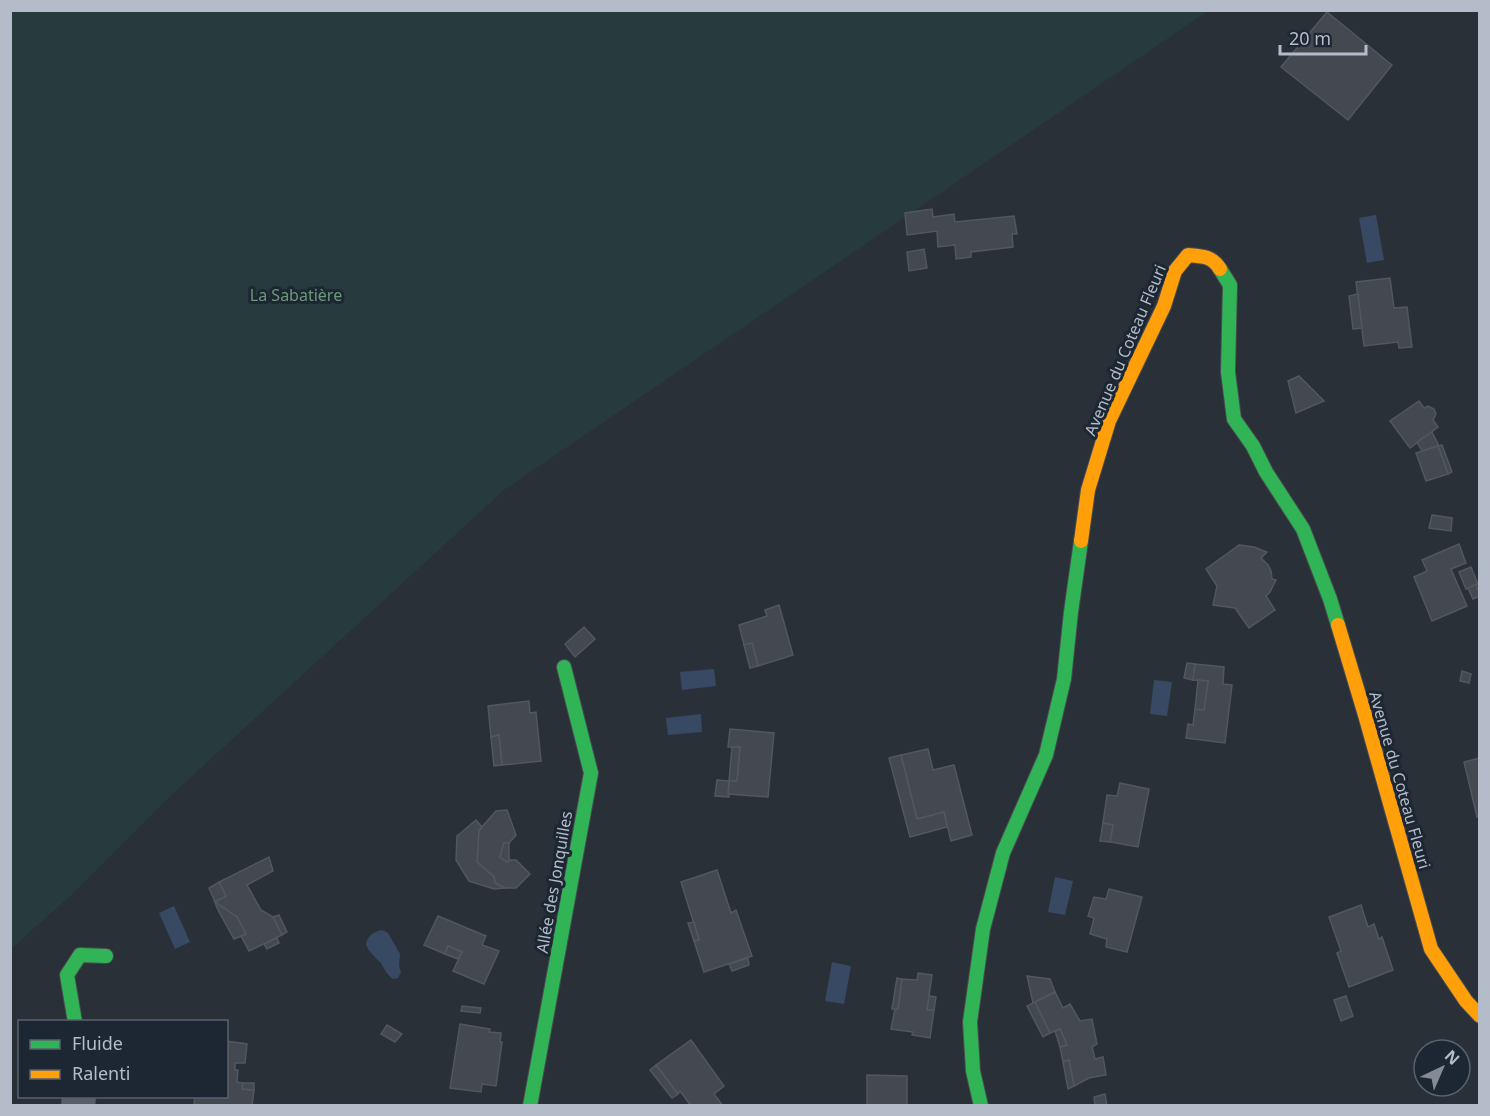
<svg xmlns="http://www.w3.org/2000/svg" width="1490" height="1116" viewBox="0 0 1490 1116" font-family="'Noto Sans',sans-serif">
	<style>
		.green { fill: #273a3e }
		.water { fill: #384963 }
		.building { fill: #444950; stroke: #52575f; stroke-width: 1.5 }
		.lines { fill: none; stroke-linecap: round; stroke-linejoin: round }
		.street-casing { stroke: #484c53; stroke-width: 35 }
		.fast-casing { stroke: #484c53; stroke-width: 16 }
		.slow-casing { stroke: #484c53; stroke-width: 16 }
		.street { stroke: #5a5e66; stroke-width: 33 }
		.fast { stroke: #30b455; stroke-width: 14 }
		.slow { stroke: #ff9f0a; stroke-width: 14 }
		.labels { text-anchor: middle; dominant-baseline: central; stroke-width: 6; stroke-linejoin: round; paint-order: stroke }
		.park-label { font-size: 16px; fill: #6b9a76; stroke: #1d2633 }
		.street-label { font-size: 16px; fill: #b4bcc9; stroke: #1d2633 }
	</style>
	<rect width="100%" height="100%" fill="#2a3038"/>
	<polygon class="green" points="11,11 1208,11 504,490 166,800 67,899 11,949"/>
	<g class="water">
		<polygon points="1376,215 1384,260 1367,263 1359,218"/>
		<polygon points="714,669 716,686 682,690 680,672"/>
		<polygon points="1154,680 1172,682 1167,716 1150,714"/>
		<polygon points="701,714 702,732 668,735 666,718"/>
		<polygon points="1055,877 1073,881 1065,915 1048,912"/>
		<polygon points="174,906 190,942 175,949 159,913"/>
		<path d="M 382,930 L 388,933 L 400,954 L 399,966 L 401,972 L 398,978 L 393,979 C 385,973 385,969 380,962 C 374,956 370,953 366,945 C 367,936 373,932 382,930 Z"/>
		<polygon points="832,962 851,966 844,1004 825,1001"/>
	</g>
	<g class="building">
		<polygon points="1327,12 1392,65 1348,120 1281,67"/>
		<polygon points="932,209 933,217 954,214 955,222 1014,216 1017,234 1012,234 1013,247 971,252 971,257 956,259 955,245 938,247 937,231 907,235 905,213"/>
		<polygon points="924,249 927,268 909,271 907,252"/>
		<polygon points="1390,278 1394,308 1407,307 1412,347 1399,348 1398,342 1364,346 1356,282"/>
		<polygon points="1358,294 1362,328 1353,329 1349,296"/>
		<polygon points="1299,376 1324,401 1296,413 1288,381"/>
		<polygon points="1419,401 1424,408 1428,406 1434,409 1436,414 1433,420 1438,427 1410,448 1390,421"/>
		<polygon points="1432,432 1439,446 1422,451 1417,442"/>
		<polygon points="1442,445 1452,472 1448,474 1438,446"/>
		<polygon points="1438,446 1448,474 1426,481 1416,453"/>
		<polygon points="1432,515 1452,518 1451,531 1429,528"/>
		<polygon points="1459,544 1466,563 1451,569 1467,606 1432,621 1414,577 1427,571 1422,560"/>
		<polygon points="1239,545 1254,547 1267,552 1261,558 1268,565 1271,571 1272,579 1276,580 1270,592 1266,596 1275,610 1249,628 1235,608 1213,605 1217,586 1206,569"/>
		<polygon points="1471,567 1478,584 1466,589 1459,572"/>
		<polygon points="1476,584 1480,596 1473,599 1468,588"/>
		<polygon points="779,605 793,655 758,666 752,643 744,645 739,625 767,616 765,610"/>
		<polygon points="584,627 595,639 575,657 565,644"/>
		<polygon points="752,643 758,666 750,668 744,645"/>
		<polygon points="1187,663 1195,664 1193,680 1184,678"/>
		<polygon points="1195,664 1224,667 1223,684 1232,685 1225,743 1186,738 1188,724 1193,725 1195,709 1204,710 1208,681 1193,680"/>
		<polygon points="1462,671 1471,674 1469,683 1460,681"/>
		<polygon points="1198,680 1208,681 1204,710 1195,709"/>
		<polygon points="529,701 530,713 536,712 541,761 502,765 499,735 491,737 488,706"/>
		<polygon points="730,729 774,733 768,797 728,794 729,781 737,781 740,747 728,747"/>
		<polygon points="499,735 502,765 494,766 491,737"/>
		<polygon points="732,747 740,747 737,781 729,781"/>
		<polygon points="928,749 933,770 954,765 972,835 951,841 944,812 917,819 901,755"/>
		<polygon points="901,755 917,819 944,812 947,827 910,837 889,758"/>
		<polygon points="1480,758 1480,817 1477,817 1464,762"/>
		<polygon points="717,780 729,781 728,794 729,794 729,797 715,796"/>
		<polygon points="1120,783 1149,789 1138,847 1110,842 1113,825 1103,823 1107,795 1117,796"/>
		<polygon points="507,810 516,835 509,843 504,843 500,857 507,862 509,860 516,860 530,874 516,888 505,888 495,883 494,877 477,862 479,830 496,811"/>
		<polygon points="476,820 482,827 479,830 477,862 494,877 495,883 505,888 494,889 469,881 456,860 457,836"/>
		<polygon points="1103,823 1113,825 1110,842 1100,841"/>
		<polygon points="504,843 509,843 509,860 507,862 500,857"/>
		<polygon points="269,857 273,871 247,885 261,910 273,917 282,935 249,951 241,936 246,934 237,917 215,902 226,896 219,882"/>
		<polygon points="717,870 731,913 736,910 752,956 704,972 694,941 699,940 681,882"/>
		<polygon points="219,882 226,896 215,902 209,888"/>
		<polygon points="1109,889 1142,897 1127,952 1106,947 1107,939 1090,934 1094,918 1088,916 1094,897 1106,899"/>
		<polygon points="215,902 237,917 246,934 234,939 217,908"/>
		<polygon points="1361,905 1368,927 1374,924 1379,939 1382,937 1393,970 1349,987 1337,953 1341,951 1329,917"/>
		<polygon points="279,915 287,932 282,935 273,917"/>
		<polygon points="438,916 486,936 482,945 499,951 484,984 453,971 462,952 448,946 445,954 424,945"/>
		<polygon points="694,922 699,940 694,941 688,923"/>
		<polygon points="277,938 279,943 267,949 264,944"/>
		<polygon points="448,946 462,952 458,959 445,954"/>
		<polygon points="748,958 749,965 732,971 729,964"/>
		<polygon points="918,973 932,975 927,1010 934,1010 930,1038 912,1035 913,1032 891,1029 895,1009 898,1009 902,979 917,980"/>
		<polygon points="1027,976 1050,979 1055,992 1033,1003"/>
		<polygon points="897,978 902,979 898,1009 892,1009"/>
		<polygon points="1055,992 1063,1008 1070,1004 1080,1021 1092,1019 1097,1044 1092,1047 1095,1059 1103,1057 1106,1075 1089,1078 1074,1086 1069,1060 1063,1062 1060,1047 1067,1045 1060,1029 1050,1033 1035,1002"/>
		<polygon points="929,996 936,997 934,1010 927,1010"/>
		<polygon points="1346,996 1353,1016 1341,1021 1334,1000"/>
		<polygon points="1035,1002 1050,1033 1043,1037 1027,1006"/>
		<polygon points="462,1006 481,1008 480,1013 461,1011"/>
		<polygon points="460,1024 490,1029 489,1032 501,1033 500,1042 502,1042 496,1086 482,1084 481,1092 450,1088"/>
		<polygon points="387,1025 402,1034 395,1042 381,1034"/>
		<polygon points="1060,1029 1067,1045 1060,1047 1055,1031"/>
		<polygon points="691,1040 724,1086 714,1094 723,1106 691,1106 680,1091 678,1094 656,1065"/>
		<polygon points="226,1041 247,1044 245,1063 235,1063 235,1070 238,1070 237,1082 243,1083 242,1089 254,1090 252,1106 213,1106 194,1104 195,1096 226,1096"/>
		<polygon points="1069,1060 1074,1086 1068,1089 1063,1062"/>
		<polygon points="656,1065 678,1094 672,1098 650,1070"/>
		<polygon points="867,1075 907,1076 907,1106 867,1106"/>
		<polygon points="243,1083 254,1083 254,1090 242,1089"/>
		<polygon points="1105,1094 1107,1106 1095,1106 1094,1097"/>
	</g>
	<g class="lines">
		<g class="street-casing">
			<polyline id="street" points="78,1106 79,1096"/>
		</g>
		<g class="fast-casing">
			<g id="fast">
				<polyline points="1220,269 1230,285 1228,372 1234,419 1253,446 1266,472 1303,529 1330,599 1338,625"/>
				<polyline points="75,1022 67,975 80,955 106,956"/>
				<polyline points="530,1106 591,773 564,667"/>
				<polyline points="981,1106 973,1071 970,1022 983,929 1003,853 1046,755 1064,679 1071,612 1081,541"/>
			</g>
		</g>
		<g class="slow-casing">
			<g id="slow">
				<path d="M 1081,541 L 1088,490 L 1109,421 L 1164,306 L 1175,271 L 1188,255 C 1202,256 1212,256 1220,269"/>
				<polyline points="1338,625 1365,715 1431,949 1466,1001 1480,1016"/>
			</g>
		</g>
		<use href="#street" class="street"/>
		<use href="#fast" class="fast"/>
		<use href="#slow" class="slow"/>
	</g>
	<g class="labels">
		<g class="park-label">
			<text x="296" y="295">La Sabatière</text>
		</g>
		<g class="street-label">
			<text transform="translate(1125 350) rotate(-67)">Avenue du Coteau Fleuri</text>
			<text transform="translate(1400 780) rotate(74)">Avenue du Coteau Fleuri</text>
			<text transform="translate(554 882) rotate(-80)">Allée des Jonquilles</text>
		</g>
	</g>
	<rect width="1490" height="1116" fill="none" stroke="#b4bcc9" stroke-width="24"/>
	<rect x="18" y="1020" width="210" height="78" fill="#1d2633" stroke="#59626f" stroke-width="1.5"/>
	<rect x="30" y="1040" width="30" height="9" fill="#30b455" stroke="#59626f" stroke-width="1.5"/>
	<text x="72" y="1050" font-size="18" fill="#b4bcc9">Fluide</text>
	<rect x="30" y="1070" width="30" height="9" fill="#ff9f0a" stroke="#59626f" stroke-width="1.5"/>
	<text x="72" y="1080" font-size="18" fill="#b4bcc9">Ralenti</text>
	<g transform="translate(1442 1068) rotate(44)"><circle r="28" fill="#1d2633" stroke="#59626f" stroke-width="1.5"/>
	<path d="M0-4.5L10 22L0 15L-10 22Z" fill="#848b96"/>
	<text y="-9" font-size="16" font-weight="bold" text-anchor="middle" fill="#b4bcc9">N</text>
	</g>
	<path d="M1280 45v9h86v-9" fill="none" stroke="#b4bcc9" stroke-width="3"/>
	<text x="1289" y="45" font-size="18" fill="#b4bcc9" stroke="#1d2633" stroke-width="4.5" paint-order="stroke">20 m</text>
</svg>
